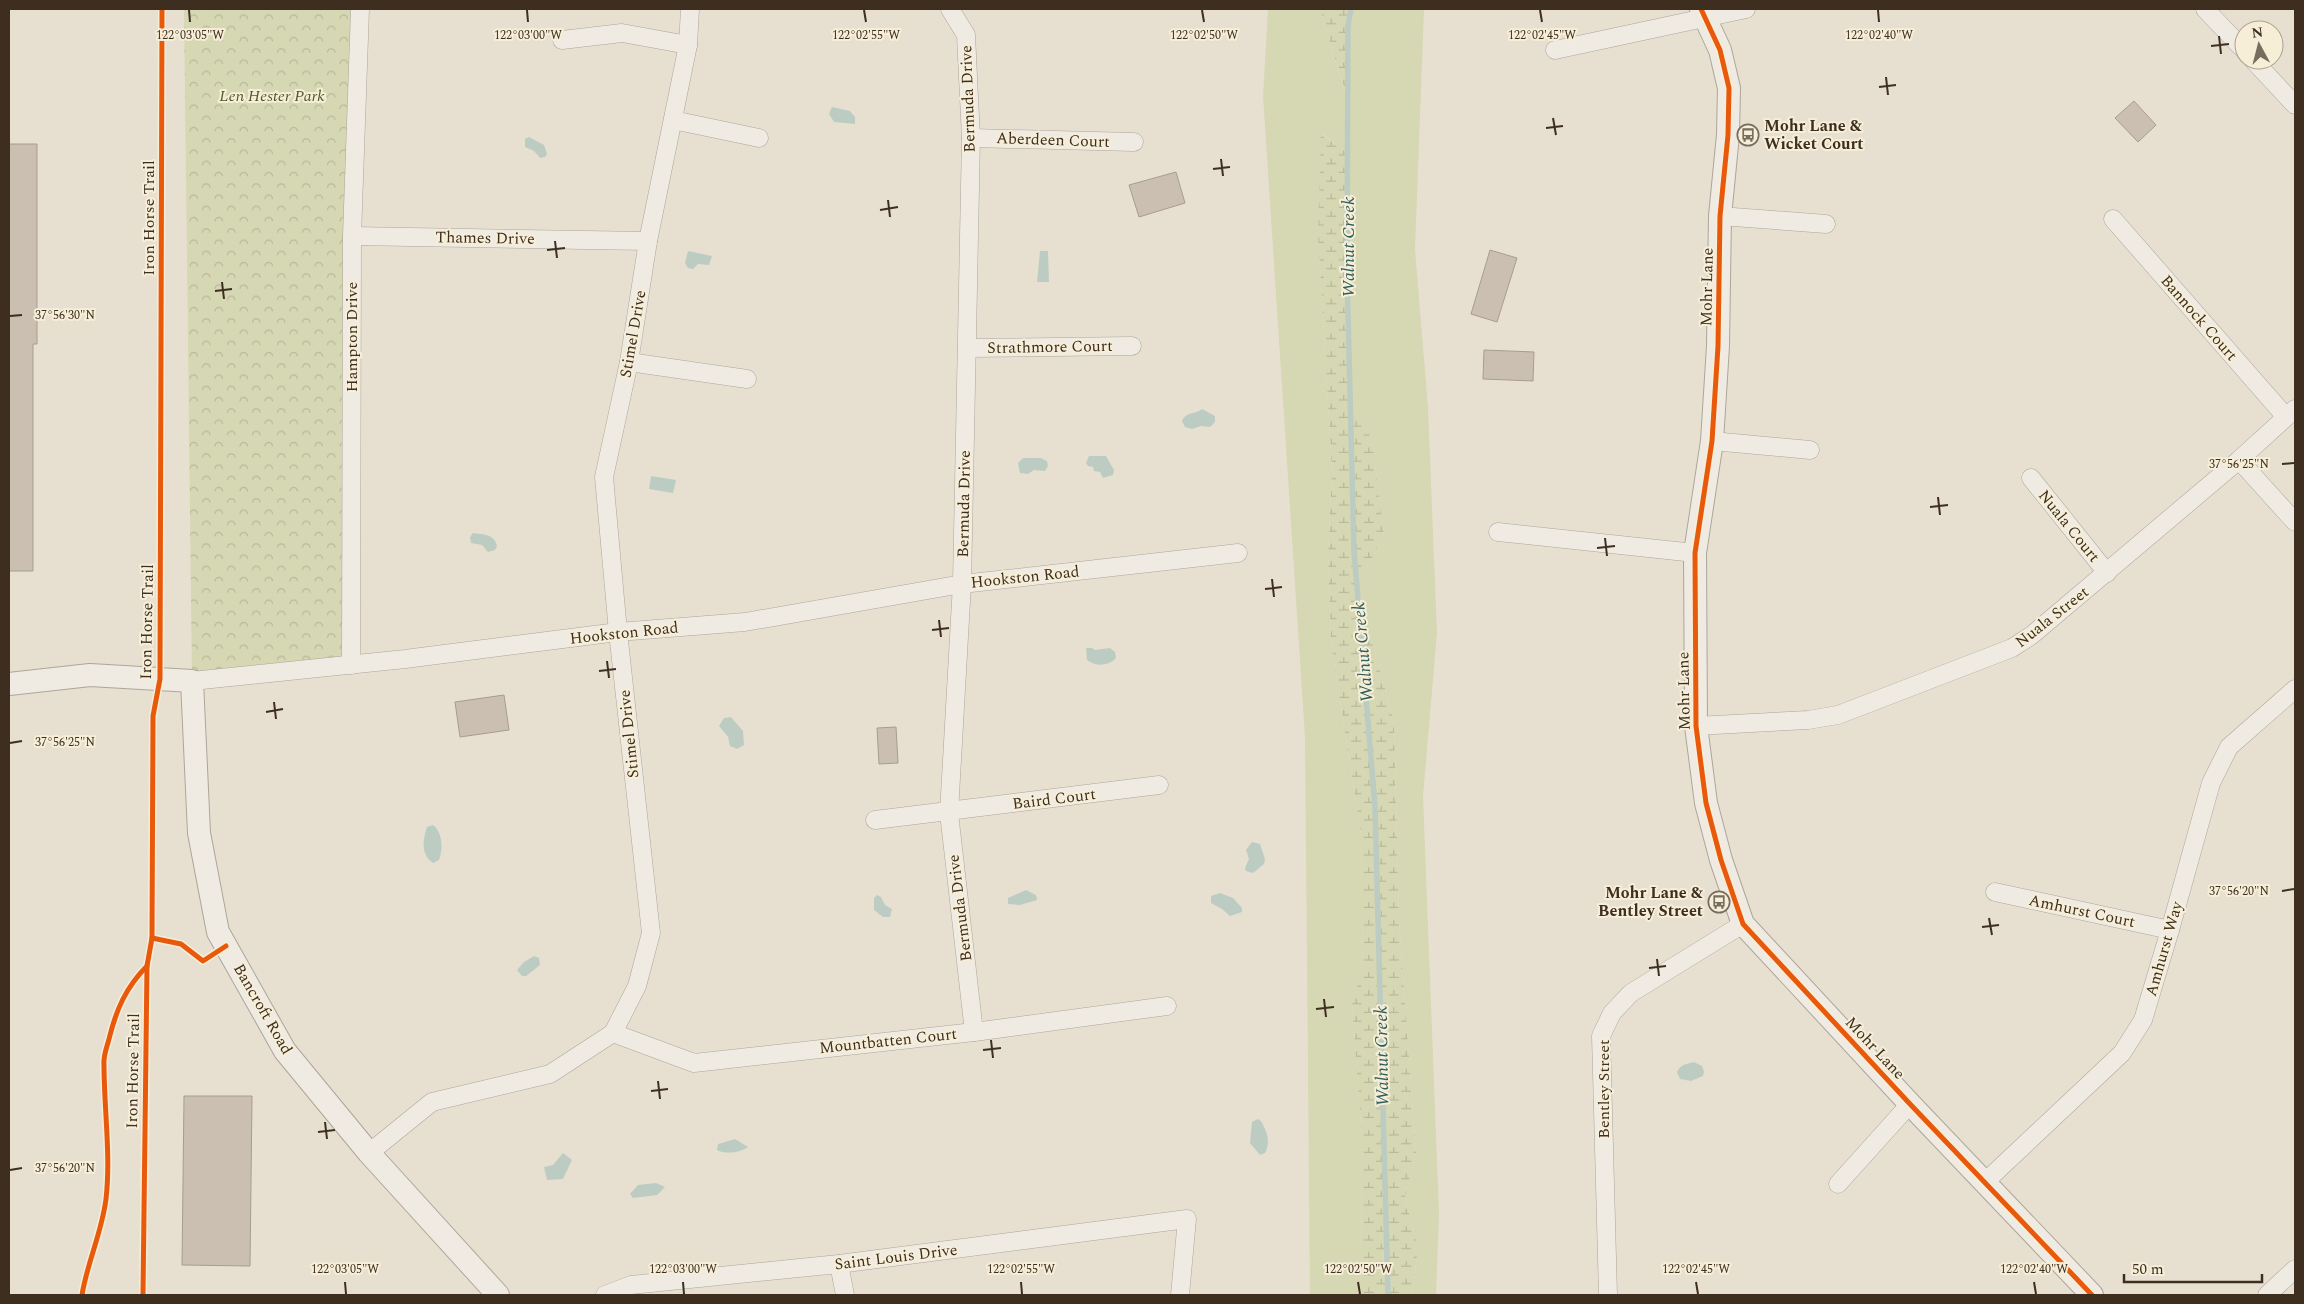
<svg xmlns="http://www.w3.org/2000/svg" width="2304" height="1304" viewBox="0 0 2304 1304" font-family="Spectral,serif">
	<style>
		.grass { fill: #d6d7b3 }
		.forest { fill: url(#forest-crowns) }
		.wetland { fill: url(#wetland-marsh) }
		.water { fill: #bcccc2 }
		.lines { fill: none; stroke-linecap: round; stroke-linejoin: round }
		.stream { stroke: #bcccc2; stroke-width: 5.5 }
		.building { fill: #cbbfb2; stroke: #a89c90 }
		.minor-casing { stroke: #ada599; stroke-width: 19 }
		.tertiary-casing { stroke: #ada599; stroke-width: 24 }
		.minor { stroke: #efebe3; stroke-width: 18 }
		.tertiary { stroke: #efebe3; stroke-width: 22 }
		.cycleway-casing { stroke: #f7eed8; stroke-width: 8 }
		.cycleway { stroke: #e8590c; stroke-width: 5 }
		.ticks { fill: none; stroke: #3d2e20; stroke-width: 2 }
		.labels { text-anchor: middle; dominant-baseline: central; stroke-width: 4; stroke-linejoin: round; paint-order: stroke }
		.park-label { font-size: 16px; font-style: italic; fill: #4d5a26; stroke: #f7eed8 }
		.street-label { font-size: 16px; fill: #3d2e20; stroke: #f7eed8 }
		.poi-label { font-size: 16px; font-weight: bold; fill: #3d2e20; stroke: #f7eed8; text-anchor: start }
		.water-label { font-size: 18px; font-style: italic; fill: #2f5d5a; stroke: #f7eed8 }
		.ticks-label { font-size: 12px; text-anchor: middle; fill: #3d2e20; stroke: #f7eed8; stroke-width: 4; stroke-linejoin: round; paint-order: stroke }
	</style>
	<defs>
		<pattern id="forest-crowns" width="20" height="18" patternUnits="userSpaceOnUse" patternTransform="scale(1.25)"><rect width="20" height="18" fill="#d6d7b3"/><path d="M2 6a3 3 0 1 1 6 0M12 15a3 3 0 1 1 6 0" fill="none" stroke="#b9b99a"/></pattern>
		<pattern id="wetland-marsh" width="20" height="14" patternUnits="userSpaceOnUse" patternTransform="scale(1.25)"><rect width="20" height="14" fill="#d6d7b3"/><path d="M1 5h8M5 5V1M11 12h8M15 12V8" fill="none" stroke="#b9b99a"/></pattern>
	</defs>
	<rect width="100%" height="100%" fill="#e7e0d1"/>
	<polygon class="grass" points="1268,9 1322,9 1322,18 1347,97 1348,25 1351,9 1424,9 1415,249 1428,408 1437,633 1423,796 1439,1212 1436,1295 1412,1295 1418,1248 1405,1197 1416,1153 1399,921 1394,721 1357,587 1384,535 1372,439 1351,409 1347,273 1347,153 1322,133 1318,233 1332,471 1328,555 1331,643 1361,834 1363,967 1352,1004 1362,1141 1361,1295 1310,1295 1305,737 1263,96"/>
	<polygon class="forest" points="184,9 361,9 351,665 192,681"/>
	<g class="wetland">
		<polygon points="1322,9 1351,9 1348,25 1348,99 1322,18"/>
		<polygon points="1321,133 1347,153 1347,273 1351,409 1372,439 1384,535 1357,587 1394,721 1399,921 1416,1153 1405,1197 1418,1248 1412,1295 1361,1295 1362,1141 1352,1004 1363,966 1361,834 1331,643 1328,555 1332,471 1318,233"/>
	</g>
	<g class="water">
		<polygon points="832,107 850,111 855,117 855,124 834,122 829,114"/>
		<polygon points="529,137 544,145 547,154 545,157 540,158 534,151 525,147 525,139"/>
		<polygon points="688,251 712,256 709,265 698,264 693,269 688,268 685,263"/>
		<polygon points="1040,251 1048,251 1049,282 1037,282"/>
		<path d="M 1202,409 L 1215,416 L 1215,422 L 1210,427 L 1201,426 L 1192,429 L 1185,427 L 1182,421 C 1187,411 1194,415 1202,409 Z"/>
		<polygon points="1089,456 1106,456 1114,470 1113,475 1103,478 1100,472 1094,471 1093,467 1088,466 1086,463"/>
		<polygon points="1023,458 1041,458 1047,461 1048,466 1045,471 1034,470 1028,474 1020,473 1018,463"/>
		<polygon points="651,476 676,480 673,493 649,489"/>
		<path d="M 473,533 C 483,535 494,533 497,546 L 495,550 L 488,552 L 482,545 L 471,543 L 470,537 Z"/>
		<path d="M 1086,648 L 1092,648 L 1095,650 L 1110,648 L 1115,652 L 1116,658 C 1109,666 1096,667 1087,660 Z"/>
		<polygon points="731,717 743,731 744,745 737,749 730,746 728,737 719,726 724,718"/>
		<path d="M 433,825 C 443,833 443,849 439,860 L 433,863 C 420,854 423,840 427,827 Z"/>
		<polygon points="1252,842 1260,844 1265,859 1264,864 1253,873 1246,871 1245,868 1249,859 1246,850"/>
		<polygon points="1026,890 1036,895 1037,900 1020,905 1008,904 1008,898"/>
		<polygon points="1220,893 1233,898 1242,908 1242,912 1230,916 1222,909 1211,903 1211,896"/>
		<polygon points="877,895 881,897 885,905 892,909 890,917 883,917 874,910 874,898"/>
		<polygon points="534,956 539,958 540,965 526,976 522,976 517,970 524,962"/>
		<path d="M 1694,1062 L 1702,1066 L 1704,1072 L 1703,1076 L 1691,1081 L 1680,1079 L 1677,1072 C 1681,1064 1687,1064 1694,1062 Z"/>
		<path d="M 1258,1119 L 1261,1121 C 1267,1132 1271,1141 1265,1153 L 1260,1155 L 1250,1143 L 1252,1122 Z"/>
		<path d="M 735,1139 L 748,1147 C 741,1152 726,1155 717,1150 L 718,1144 Z"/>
		<polygon points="563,1153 572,1160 563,1179 547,1180 544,1167 553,1165"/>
		<polygon points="656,1183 665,1187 657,1195 633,1198 630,1194 638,1185"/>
	</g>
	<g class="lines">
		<polyline class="stream" points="1351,9 1348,25 1347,273 1354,551 1375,807 1388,1295"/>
	</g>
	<g class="building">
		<polygon points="2134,101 2156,125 2138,142 2115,118"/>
		<polygon points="9,144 37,144 37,344 33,344 33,571 9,571"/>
		<polygon points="1176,172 1185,203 1139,217 1129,185"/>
		<polygon points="1490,250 1517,258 1497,322 1471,314"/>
		<polygon points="1484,350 1534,352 1533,381 1483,379"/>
		<polygon points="504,695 509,730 460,737 455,702"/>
		<polygon points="896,727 898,763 879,764 877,728"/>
		<polygon points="184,1096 252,1096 250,1266 182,1265"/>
	</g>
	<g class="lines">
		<g class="minor-casing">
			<g id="minor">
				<polyline points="950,9 966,35 971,138 962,584 949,813 974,1032"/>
				<polyline points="2205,9 2244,50"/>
				<polyline points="562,40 622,33 688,45"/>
				<polyline points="1555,50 1746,9"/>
				<polyline points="2253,60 2295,105"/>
				<polyline points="673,120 759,138"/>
				<polyline points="971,138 1134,142"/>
				<polyline points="1720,216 1826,224"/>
				<polyline points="2113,219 2286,417"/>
				<polyline points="352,236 648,241"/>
				<polyline points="967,348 1132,346"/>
				<polyline points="629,362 747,379"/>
				<polyline points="1712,441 1810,450"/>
				<polyline points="2239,460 2295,522"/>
				<polyline points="2031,478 2107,573"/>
				<polyline points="1498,532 1695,553"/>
				<polyline points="351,665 352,236 360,9"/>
				<polyline points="192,681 405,659 618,632 745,622 962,584 1238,553"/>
				<polyline points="1696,726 1808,720 1838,715 2012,648 2032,635 2239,460 2295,409"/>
				<polyline points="875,820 1159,785"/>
				<polyline points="1995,892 2170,930"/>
				<polyline points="613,1033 694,1063 974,1032 1167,1006"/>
				<polyline points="369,1153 432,1102 550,1074 613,1033 637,986 651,933 618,632 604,477 629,362 648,241 688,45 690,9"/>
				<polyline points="1985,1182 2122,1053 2143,1020 2170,930 2211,783 2229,747 2295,689"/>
				<polyline points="1838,1184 1910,1104"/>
				<polyline points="839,1264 845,1295"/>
				<polyline points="605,1295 631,1285 839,1264 1187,1219 1180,1295"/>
				<polyline points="1608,1295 1601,1036 1612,1013 1631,993 1743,924"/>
				<polyline points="2267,1295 2295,1269"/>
			</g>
		</g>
		<g class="tertiary-casing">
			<g id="tertiary">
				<polyline points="1701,9 1720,50 1729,88 1728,135 1720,216 1718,346 1712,441 1695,553 1696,726 1706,803 1721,860 1743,924 1910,1104 2092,1295"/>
				<polyline points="9,684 90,675 192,681 199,833 218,932 285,1051 369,1153 498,1295"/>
			</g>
		</g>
		<use href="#minor" class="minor"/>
		<use href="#tertiary" class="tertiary"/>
		<g class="cycleway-casing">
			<g id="cycleway">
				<polyline points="1701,9 1720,50 1729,88 1728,135 1720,216 1718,346 1712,441 1695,553 1696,726 1706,803 1721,860 1743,924 1910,1104 2092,1295"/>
				<polyline points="152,938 181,944 203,961 226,946"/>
				<path d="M 82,1295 C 87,1263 102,1232 106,1199 C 111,1155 104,1109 104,1065 C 103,1056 107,1047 109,1039 C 116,1010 126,987 147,966"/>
				<polyline points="143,1295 147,966 152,938 153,716 160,679 162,9"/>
			</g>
		</g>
		<use href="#cycleway" class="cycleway"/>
	</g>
	<path class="ticks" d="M 189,10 L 190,22M 527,10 L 528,22M 864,10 L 866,22M 1202,10 L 1204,22M 1540,10 L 1542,22M 1878,10 L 1879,22M 2219,36 L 2221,54M 2211,46 L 2229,44M 1886,77 L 1888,95M 1879,87 L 1896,85M 1553,118 L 1556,135M 1546,128 L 1563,126M 1221,159 L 1223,176M 1213,169 L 1230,167M 888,200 L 890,217M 880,210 L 898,207M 555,241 L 557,258M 547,250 L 565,248M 222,282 L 224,299M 215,291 L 232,289M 10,316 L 22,315M 2282,464 L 2294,463M 1938,497 L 1940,515M 1930,507 L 1948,505M 1605,538 L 1607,556M 1597,548 L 1615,546M 1272,579 L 1274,597M 1265,589 L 1282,587M 939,620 L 941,637M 932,630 L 949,628M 607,661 L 609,678M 599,671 L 616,669M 274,702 L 276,719M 266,712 L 283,709M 10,743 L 22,741M 2282,891 L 2294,889M 1989,918 L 1992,935M 1982,927 L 1999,925M 1657,959 L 1659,976M 1649,968 L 1666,966M 1324,999 L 1326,1017M 1316,1009 L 1334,1007M 991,1040 L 993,1058M 983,1050 L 1001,1048M 658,1081 L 660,1099M 651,1091 L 668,1089M 325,1122 L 327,1139M 318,1132 L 335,1130M 10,1170 L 22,1168M 345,1282 L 346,1294M 683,1282 L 684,1294M 1021,1282 L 1022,1294M 1358,1282 L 1360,1294M 1696,1282 L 1698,1294M 2034,1282 L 2036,1294"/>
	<defs>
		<g id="bus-ring" transform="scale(1.125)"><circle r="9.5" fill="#f7eed8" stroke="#786c5e" stroke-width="1.5"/><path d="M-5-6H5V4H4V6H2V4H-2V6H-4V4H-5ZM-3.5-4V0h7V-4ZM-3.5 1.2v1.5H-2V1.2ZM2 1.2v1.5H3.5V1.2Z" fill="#786c5e"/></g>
	</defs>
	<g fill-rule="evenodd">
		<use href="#bus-ring" x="1748" y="135"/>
		<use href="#bus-ring" x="1719" y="902"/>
	</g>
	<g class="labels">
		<g class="park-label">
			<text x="272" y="96">Len Hester Park</text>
		</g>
		<g class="street-label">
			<text transform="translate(968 99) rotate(-92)">Bermuda Drive</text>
			<text transform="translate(1053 140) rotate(2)">Aberdeen Court</text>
			<text transform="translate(149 218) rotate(-90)">Iron Horse Trail</text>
			<text transform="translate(485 238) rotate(1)">Thames Drive</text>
			<text transform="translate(1707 287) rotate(-89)">Mohr Lane</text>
			<text transform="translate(2199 318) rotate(49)">Bannock Court</text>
			<text transform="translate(633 334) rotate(-80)">Stimel Drive</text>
			<text transform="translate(352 337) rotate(-90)">Hampton Drive</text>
			<text transform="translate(1050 347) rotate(-1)">Strathmore Court</text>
			<text transform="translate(964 504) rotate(-89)">Bermuda Drive</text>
			<text transform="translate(2069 526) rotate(51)">Nuala Court</text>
			<text transform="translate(1025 577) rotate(-6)">Hookston Road</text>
			<text transform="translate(2052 617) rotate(-38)">Nuala Street</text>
			<text transform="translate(147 622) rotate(-89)">Iron Horse Trail</text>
			<text transform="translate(624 633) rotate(-6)">Hookston Road</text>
			<text transform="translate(1684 691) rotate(-91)">Mohr Lane</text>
			<text transform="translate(629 734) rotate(-96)">Stimel Drive</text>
			<text transform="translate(1054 799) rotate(-7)">Baird Court</text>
			<text transform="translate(960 908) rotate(-97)">Bermuda Drive</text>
			<text transform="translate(2082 911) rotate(12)">Amhurst Court</text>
			<text transform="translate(2164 949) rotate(-74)">Amhurst Way</text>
			<text transform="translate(263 1009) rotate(60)">Bancroft Road</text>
			<text transform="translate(888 1041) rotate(-6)">Mountbatten Court</text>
			<text transform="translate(1875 1048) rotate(47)">Mohr Lane</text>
			<text transform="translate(133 1071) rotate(-89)">Iron Horse Trail</text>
			<text transform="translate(1604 1089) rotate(-90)">Bentley Street</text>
			<text transform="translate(896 1257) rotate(-7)">Saint Louis Drive</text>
		</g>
		<g class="poi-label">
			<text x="1764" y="126">Mohr Lane &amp;<tspan x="1764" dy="18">Wicket Court</tspan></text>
			<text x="1703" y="893" text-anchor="end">Mohr Lane &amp;<tspan x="1703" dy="18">Bentley Street</tspan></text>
		</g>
		<g class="water-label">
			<text transform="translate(1348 247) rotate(-90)">Walnut Creek</text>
			<text transform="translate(1363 652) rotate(-95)">Walnut Creek</text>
			<text transform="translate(1382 1056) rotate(-91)">Walnut Creek</text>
		</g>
	</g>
	<g class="ticks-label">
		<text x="190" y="39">122°03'05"W</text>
		<text x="528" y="39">122°03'00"W</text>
		<text x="866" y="39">122°02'55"W</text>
		<text x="1204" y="39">122°02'50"W</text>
		<text x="1542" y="39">122°02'45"W</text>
		<text x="1879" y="39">122°02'40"W</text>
		<text x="65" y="319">37°56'30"N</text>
		<text x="2239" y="468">37°56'25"N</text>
		<text x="65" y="746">37°56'25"N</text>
		<text x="2239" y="895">37°56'20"N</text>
		<text x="65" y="1172">37°56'20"N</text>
		<text x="345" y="1273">122°03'05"W</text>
		<text x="683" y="1273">122°03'00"W</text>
		<text x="1021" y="1273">122°02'55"W</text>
		<text x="1358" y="1273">122°02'50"W</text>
		<text x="1696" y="1273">122°02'45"W</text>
		<text x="2034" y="1273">122°02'40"W</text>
	</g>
	<rect width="2304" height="1304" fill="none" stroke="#3d2e20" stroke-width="20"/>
	<g transform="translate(2259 45) rotate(353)"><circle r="24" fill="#f7eed8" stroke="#ada18e"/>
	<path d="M0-4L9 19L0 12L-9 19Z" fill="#786c5e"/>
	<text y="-8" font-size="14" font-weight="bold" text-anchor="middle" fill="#3d2e20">N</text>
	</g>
	<path d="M2124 1274v8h138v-8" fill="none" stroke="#3d2e20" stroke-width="2.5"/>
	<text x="2132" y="1274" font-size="15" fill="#3d2e20" stroke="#f7eed8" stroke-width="4" paint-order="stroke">50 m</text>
</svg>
